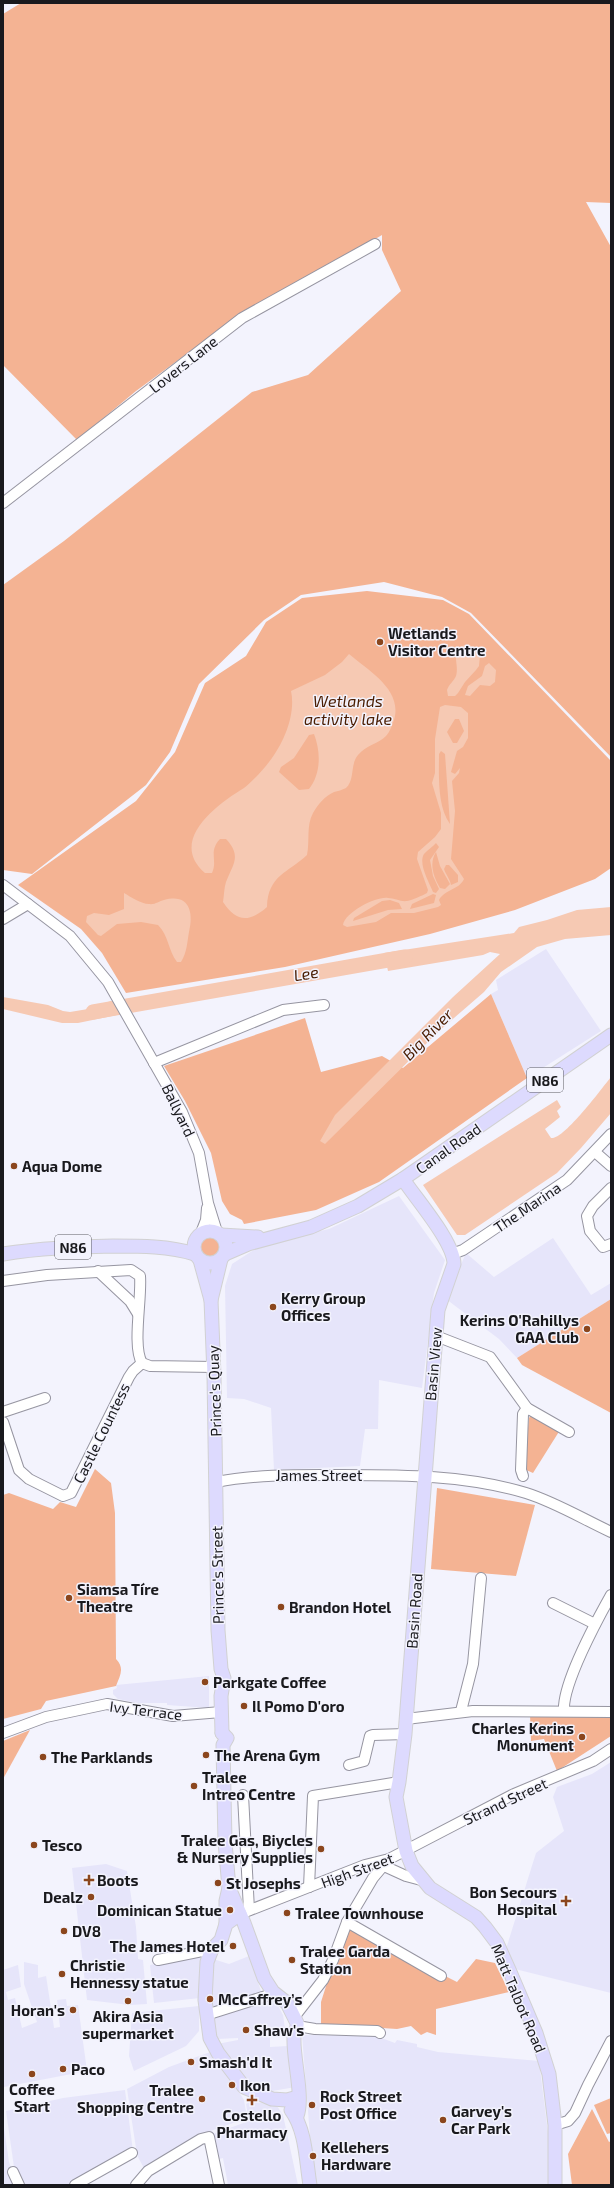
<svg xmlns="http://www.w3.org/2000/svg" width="614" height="2188" viewBox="0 0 614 2188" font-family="'Exo 2',sans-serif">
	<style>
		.built { fill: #e6e5fa }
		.green { fill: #f4b393 }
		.water { fill: #f6c9b3; fill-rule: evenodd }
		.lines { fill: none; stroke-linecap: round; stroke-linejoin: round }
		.river { stroke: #f6c9b3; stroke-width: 15 }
		.minor-casing { stroke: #9695a1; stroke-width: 12 }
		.major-casing { stroke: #d1d1d2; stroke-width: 15 }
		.minor { stroke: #fff; stroke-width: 10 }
		.major { stroke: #dddafe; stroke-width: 13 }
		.poi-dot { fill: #8b461d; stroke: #f3f3fd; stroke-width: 1.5 }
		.labels { text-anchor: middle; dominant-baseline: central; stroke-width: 3; stroke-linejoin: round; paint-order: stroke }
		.shield { fill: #f3f3fd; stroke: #5a5a60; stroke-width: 1 }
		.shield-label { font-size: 14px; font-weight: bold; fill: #19191d }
		.street-label { font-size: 15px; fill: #19191d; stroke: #f3f3fd }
		.poi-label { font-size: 15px; font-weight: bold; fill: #19191d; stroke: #f3f3fd; text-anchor: start }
		.water-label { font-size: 16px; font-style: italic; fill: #4a1d02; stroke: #f3f3fd }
	</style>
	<rect width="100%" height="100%" fill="#f3f3fd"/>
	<g class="built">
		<polygon points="546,949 601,1031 527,1078 491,994 498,990 496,980"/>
		<polygon points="399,1196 445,1260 434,1293 422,1388 379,1380 378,1429 365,1429 360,1466 274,1470 271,1408 244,1399 227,1398 225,1286 232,1264 263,1244 329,1229"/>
		<polygon points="553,1238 591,1295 611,1283 611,1299 517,1358 499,1339 446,1299 466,1253 494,1277"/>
		<polygon points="209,1676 209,1708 167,1705 167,1703 138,1703 118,1699 113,1694 113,1690 117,1688 116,1685"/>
		<polygon points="611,1762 611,1993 515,1969 506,1949 536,1853 564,1831 553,1797 557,1787 592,1774"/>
		<polygon points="106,1864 127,1871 136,1927 138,1959 143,1960 147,2004 130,2005 87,2000 72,1868"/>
		<polygon points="204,1954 200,1998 154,2003 150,1965"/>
		<polygon points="249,1956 262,1994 211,2009 213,1959 229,1964"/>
		<polygon points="24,1962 38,1965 38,1978 46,1976 54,2028 60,2027 57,2000 66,1999 67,2006 78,2005 87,2071 4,2087 3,1970 18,1965 21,1987 6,1992 8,2000 15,1998 22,2028 37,2022 24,1984"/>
		<polygon points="266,1999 276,2002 283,2015 286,2035 270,2036 270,2047 288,2046 296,2087 272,2091 242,2080 217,2044 238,2040 238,2038 217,2039 213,2019"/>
		<polygon points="199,2006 199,2031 186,2046 134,2071 129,2056 132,2013"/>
		<polygon points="302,2035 376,2036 395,2043 397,2040 417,2044 417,2047 438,2052 539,2061 549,2141 548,2185 316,2185 312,2162"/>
		<polygon points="213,2051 244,2100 247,2118 202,2134 145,2170 138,2157 136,2148 127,2089 169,2067"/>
		<polygon points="125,2090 133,2151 68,2185 20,2185 15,2174 6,2111 63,2098"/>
		<polygon points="251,2101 277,2106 283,2115 298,2185 228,2185 223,2158 219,2159 213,2134 249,2121 246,2104"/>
		<polygon points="3,2121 9,2162 17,2185 3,2185"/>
	</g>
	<g class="green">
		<polygon points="21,3 611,3 611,203 586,202 611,247 611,757 471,613 442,597 384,582 301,595 264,620 199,684 170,752 146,785 32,874 3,870 3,585 64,541 252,392 308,375 401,291 382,250 382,235 215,333 136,391 77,440 3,365 3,14"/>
		<polygon points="367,591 443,600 469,614 611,761 611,868 595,879 515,910 430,934 285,967 126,993 102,953 81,929 18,885 136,801 175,752 205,683 246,656 266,622 302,598"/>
		<polygon points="491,994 527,1078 379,1182 316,1210 244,1224 242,1220 230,1214 222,1201 211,1153 185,1101 164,1066 305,1018 321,1072 382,1056 403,1068"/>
		<path d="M 207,1236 L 214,1236 L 222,1244 L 221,1252 L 212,1258 L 202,1254 C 197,1247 199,1240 207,1236 Z"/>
		<polygon points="611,1299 611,1413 522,1365 517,1358"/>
		<polygon points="531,1415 560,1430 533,1473 524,1469 529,1418"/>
		<path d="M 95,1469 L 111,1483 L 115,1513 L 116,1659 C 125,1668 120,1676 116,1686 L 46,1701 L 41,1709 L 3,1719 L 3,1495 L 9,1493 L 53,1509 L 60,1502 L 76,1507 Z"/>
		<polygon points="437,1488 535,1505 516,1576 431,1569"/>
		<polygon points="530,1714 611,1715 611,1736 557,1771 544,1739 531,1741"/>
		<polygon points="30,1730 3,1779 3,1741"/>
		<polygon points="348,1927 457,1982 476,1959 495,1963 509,1992 436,2009 436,2035 427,2032 421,2035 411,2026 397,2029 321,2024 321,2002 327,1983 339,1961"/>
		<polygon points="611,2098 611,2133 607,2134 594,2105"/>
		<polygon points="592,2109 609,2142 611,2141 611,2185 572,2185 568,2154"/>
	</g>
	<g class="water">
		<path d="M 465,645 L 470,645 L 480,655 L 479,666 L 476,670 L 465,682 L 458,693 L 455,696 L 448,696 L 447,690 C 449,684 454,681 456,676 C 460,665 449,649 465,645 Z"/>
		<path d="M 349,654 C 369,671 403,690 394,720 C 392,725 390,732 386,736 C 378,744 366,745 358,755 C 350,764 355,780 346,788 C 342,790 338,791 334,792 C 325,796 318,804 313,813 C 306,826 310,841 307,855 C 288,873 268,875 267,907 C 249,923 236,922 223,902 C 224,896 224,888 226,882 C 233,864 242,856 226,839 L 220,839 C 208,852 218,860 212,873 L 205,873 C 168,841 216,805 244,788 C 252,782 263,770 269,762 C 284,743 296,714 291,691 L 325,675 L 342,662 ZM 314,734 C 321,752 321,774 309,789 L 299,790 L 279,772 L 281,767 L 294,758 L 309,735 Z"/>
		<polygon points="489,663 496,670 495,682 490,686 480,685 470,696 465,695 468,686 482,676 485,666"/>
		<path d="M 445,705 L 461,707 L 468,713 L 468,738 L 463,747 L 457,751 L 451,772 L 455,774 L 460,768 L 459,773 L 452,781 L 455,811 L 451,859 L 464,879 C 459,890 445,889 439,900 L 441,905 L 438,907 L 414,913 L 391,913 L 376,922 L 347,927 L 343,925 C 345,912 377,896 388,898 C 394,898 401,902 407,901 C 413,900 421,896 427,893 L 428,890 L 417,859 L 418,852 L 435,837 L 441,829 L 441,813 L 432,783 L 435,773 L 435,739 L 440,707 ZM 455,719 L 459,719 L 464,731 L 457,743 L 453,743 L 447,732 ZM 441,751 L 445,754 L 450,824 C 437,806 439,775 439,754 ZM 436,843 L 439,847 L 430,860 L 433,876 L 439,889 L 436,893 L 433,892 C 429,882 418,864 424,854 C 427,850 433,847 436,843 ZM 436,852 L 440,866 L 450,884 L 445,889 L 440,888 C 433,876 429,863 436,852 ZM 446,865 L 449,865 L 458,875 L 458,882 L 451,885 C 450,879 446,875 444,869 ZM 433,894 L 436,895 L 434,903 L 410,909 L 412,904 ZM 390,900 L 399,903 L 402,909 L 388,910 L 353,921 L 354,918 L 382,901 Z"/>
		<path d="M 124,893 C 131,897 141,904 149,904 C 155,905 159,901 164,900 C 189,893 194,912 189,932 C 187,943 187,952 181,962 L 177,962 C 168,950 169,936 158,925 L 141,922 L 117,924 L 101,936 L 98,935 L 86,922 L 87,916 L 94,913 L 109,915 L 124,909 Z"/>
		<polygon points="611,907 611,935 565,939 537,947 501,972 484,992 439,1031 325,1144 320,1141 335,1115 453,997 500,954 490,952 483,955 388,971 384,953 514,933 519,927 547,920 577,910"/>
		<polygon points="3,997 48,1005 63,1011 70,1012 88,1009 111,1001 117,1015 78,1023 62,1023 3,1009"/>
		<path d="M 611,1077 L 611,1113 L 581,1148 L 557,1173 L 465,1235 L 457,1235 L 423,1185 L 557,1100 L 561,1107 L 557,1111 L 560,1117 L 545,1129 L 551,1138 C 563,1141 602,1088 611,1077 Z"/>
	</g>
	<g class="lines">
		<polyline class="river" points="93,1012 405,957"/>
		<g class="minor-casing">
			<g id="minor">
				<polyline points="3,503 242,318 375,244"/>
				<polyline points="3,885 70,936 108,982 182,1112 199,1153 208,1203 217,1232"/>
				<polyline points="3,919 28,904"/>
				<polyline points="154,1063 283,1010 324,1005"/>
				<polyline points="595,1152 611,1166"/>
				<polyline points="611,1188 593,1206 587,1216 590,1231 603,1247 611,1244"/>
				<polyline points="201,1233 206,1220 207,1208"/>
				<polyline points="452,1254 463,1250 567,1180 611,1134"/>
				<polyline points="98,1271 130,1301 138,1314"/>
				<path d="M 3,1281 L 47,1275 L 131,1270 L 140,1276 C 142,1298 132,1346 142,1363 L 150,1366 L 214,1367"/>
				<polyline points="436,1336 490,1357 527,1408 569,1432"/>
				<polyline points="3,1412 45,1398"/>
				<polyline points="3,1422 19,1470 29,1479 63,1496 71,1493 129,1377 133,1371 142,1363"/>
				<polyline points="523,1476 521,1470 523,1414 527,1408"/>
				<path d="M 216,1482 C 258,1474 300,1475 342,1475 C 404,1475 466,1475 526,1493 C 555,1502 583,1519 611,1532"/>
				<polyline points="553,1603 595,1624"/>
				<polyline points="461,1711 473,1664 481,1578"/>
				<path d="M 564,1711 C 562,1685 597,1620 611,1595"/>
				<polyline points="406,1719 473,1711 611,1712"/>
				<polyline points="3,1733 46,1717 107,1704 173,1716 221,1712"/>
				<polyline points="349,1765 364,1761 370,1736 373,1735 405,1734"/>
				<polyline points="243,1795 249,1910"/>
				<polyline points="384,1866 406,1876 421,1880"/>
				<polyline points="309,1887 313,1796 399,1782"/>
				<polyline points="240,1914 365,1865 389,1859 514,1794 593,1761 611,1749"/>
				<polyline points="347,1922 441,1976"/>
				<polyline points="158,1960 212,1949"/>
				<polyline points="206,2015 266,1996 273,1992"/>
				<polyline points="295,2016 323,1980 333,1960 347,1922 373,1878 389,1859"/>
				<polyline points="297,2026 315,2029 377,2031 380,2033"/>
				<polyline points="555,2125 568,2121 575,2113 588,2085 611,2041"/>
				<polyline points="13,2172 19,2185"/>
				<polyline points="75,2185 132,2153"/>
				<polyline points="136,2185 148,2171 201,2139 209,2137 219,2185"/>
			</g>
		</g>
		<g class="major-casing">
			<g id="major">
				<path d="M 403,1179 C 416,1199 454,1242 454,1264 L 438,1310 L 405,1734 L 399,1782 L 396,1797 L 406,1851 L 412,1866 L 430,1888 L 476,1917 L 485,1927 L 497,1943 L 510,1972 L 536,2033 L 549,2074 L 555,2125 L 555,2185"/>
				<circle cx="210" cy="1247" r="16"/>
				<polyline points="221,1235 258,1237"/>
				<path d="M 3,1254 C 40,1248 76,1247 113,1246 C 141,1246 169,1246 195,1254"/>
				<polyline points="225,1254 248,1244 311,1227 358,1206 403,1179 611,1035"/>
				<polyline points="200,1260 211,1300 214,1375 218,1630 221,1669 224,1678 221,1696 222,1733"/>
				<polyline points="211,1300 221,1259"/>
				<polyline points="222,1733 227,1738 223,1745 225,1842 229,1888 226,1901 226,1924"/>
				<path d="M 229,1888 L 244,1923 L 264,1978 L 273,1992 L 287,2003 L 297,2023 C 298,2028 294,2032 294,2038 C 293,2059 304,2097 297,2116"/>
				<polyline points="240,1914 226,1924 221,1940 212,1949 207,1962 205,2000 210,2038 218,2053 244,2087 272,2099 287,2100 298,2097"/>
				<path d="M 291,2110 C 306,2130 306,2161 310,2185"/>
			</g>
		</g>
		<use href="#minor" class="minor"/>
		<use href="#major" class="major"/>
	</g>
	<g class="poi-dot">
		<circle cx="380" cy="642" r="4"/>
		<circle cx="14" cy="1166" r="4"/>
		<circle cx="273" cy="1307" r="4"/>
		<circle cx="587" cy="1329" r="4"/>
		<circle cx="69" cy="1598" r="4"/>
		<circle cx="281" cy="1607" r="4"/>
		<circle cx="205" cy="1682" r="4"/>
		<circle cx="244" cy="1706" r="4"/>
		<circle cx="582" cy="1737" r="4"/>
		<circle cx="206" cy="1755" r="4"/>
		<circle cx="43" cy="1757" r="4"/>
		<circle cx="194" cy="1786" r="4"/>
		<circle cx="34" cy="1845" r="4"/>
		<circle cx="321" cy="1849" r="4"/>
		<path d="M87 1874h4v4h4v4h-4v4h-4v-4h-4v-4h4z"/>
		<circle cx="218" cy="1883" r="4"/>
		<circle cx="91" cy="1897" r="4"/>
		<path d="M564 1895h4v4h4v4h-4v4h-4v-4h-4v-4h4z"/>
		<circle cx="230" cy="1910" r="4"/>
		<circle cx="287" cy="1913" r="4"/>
		<circle cx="64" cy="1931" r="4"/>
		<circle cx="233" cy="1946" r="4"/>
		<circle cx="292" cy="1960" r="4"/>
		<circle cx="62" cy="1974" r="4"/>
		<circle cx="210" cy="1999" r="4"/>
		<circle cx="128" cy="2001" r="4"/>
		<circle cx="73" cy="2010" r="4"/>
		<circle cx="246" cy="2030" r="4"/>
		<circle cx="191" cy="2062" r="4"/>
		<circle cx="63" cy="2069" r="4"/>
		<circle cx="32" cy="2074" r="4"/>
		<circle cx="232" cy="2085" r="4"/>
		<circle cx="202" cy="2099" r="4"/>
		<path d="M250 2094h4v4h4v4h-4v4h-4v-4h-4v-4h4z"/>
		<circle cx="312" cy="2105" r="4"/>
		<circle cx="443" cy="2120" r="4"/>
		<circle cx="313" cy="2156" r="4"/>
	</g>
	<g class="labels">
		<g class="shield">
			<rect x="527" y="1068" width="36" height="24" rx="3"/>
			<rect x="55" y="1235" width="36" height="24" rx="3"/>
		</g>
		<g class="shield-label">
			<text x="545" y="1080">N86</text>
			<text x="73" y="1247">N86</text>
		</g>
		<g class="street-label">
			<text transform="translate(183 364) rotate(-38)">Lovers Lane</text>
			<text transform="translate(179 1110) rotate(64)">Ballyard</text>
			<text transform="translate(448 1148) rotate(-35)">Canal Road</text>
			<text transform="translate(527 1207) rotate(-34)">The Marina</text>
			<text transform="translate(433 1364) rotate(-85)">Basin View</text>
			<text transform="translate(214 1391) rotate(-92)">Prince's Quay</text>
			<text transform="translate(101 1433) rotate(-64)">Castle Countess</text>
			<text x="319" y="1475">James Street</text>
			<text transform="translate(217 1575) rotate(-91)">Prince's Street</text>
			<text transform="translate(414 1611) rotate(-86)">Basin Road</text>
			<text transform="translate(146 1710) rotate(7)">Ivy Terrace</text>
			<text transform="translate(505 1801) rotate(-25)">Strand Street</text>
			<text transform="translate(357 1870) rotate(-20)">High Street</text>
			<text transform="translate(519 1998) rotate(67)">Matt Talbot Road</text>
		</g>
		<g class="poi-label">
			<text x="388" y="633">Wetlands<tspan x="388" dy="17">Visitor Centre</tspan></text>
			<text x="22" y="1166">Aqua Dome</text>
			<text x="281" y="1298">Kerry Group<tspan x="281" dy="17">Offices</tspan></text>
			<text x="579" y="1320" text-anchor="end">Kerins O'Rahillys<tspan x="579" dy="17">GAA Club</tspan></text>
			<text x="77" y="1589">Siamsa Tíre<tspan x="77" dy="17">Theatre</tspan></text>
			<text x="289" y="1607">Brandon Hotel</text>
			<text x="213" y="1682">Parkgate Coffee</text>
			<text x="252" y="1706">Il Pomo D'oro</text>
			<text x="574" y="1728" text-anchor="end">Charles Kerins<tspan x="574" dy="17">Monument</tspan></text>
			<text x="214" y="1755">The Arena Gym</text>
			<text x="51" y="1757">The Parklands</text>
			<text x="202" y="1777">Tralee<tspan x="202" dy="17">Intreo Centre</tspan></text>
			<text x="313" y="1840" text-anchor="end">Tralee Gas, Biycles<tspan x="313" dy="17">&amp; Nursery Supplies</tspan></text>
			<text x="42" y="1845">Tesco</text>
			<text x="97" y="1880">Boots</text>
			<text x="226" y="1883">St Josephs</text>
			<text x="557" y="1892" text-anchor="end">Bon Secours<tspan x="557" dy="17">Hospital</tspan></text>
			<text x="83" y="1897" text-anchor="end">Dealz</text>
			<text x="222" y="1910" text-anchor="end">Dominican Statue</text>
			<text x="295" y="1913">Tralee Townhouse</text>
			<text x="72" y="1931">DV8</text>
			<text x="225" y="1946" text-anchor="end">The James Hotel</text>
			<text x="300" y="1951">Tralee Garda<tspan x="300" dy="17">Station</tspan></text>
			<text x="70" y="1965">Christie<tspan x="70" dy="17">Hennessy statue</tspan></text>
			<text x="218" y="1999">McCaffrey’s</text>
			<text x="65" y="2010" text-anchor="end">Horan's</text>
			<text x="128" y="2016" text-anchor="middle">Akira Asia<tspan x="128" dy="17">supermarket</tspan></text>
			<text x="254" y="2030">Shaw's</text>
			<text x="199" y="2062">Smash'd It</text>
			<text x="71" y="2069">Paco</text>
			<text x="240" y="2085">Ikon</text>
			<text x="32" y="2089" text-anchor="middle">Coffee<tspan x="32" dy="17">Start</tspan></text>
			<text x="194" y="2090" text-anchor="end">Tralee<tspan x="194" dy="17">Shopping Centre</tspan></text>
			<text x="320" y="2096">Rock Street<tspan x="320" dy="17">Post Office</tspan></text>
			<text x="451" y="2111">Garvey's<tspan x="451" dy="17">Car Park</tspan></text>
			<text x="252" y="2115" text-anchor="middle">Costello<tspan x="252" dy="17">Pharmacy</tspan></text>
			<text x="321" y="2147">Kellehers<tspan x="321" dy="17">Hardware</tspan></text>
		</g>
		<g class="water-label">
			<text x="348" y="700">Wetlands<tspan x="348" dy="18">activity lake</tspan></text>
			<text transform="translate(306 973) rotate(-10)">Lee</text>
			<text transform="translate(427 1034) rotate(-46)">Big River</text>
		</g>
	</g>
	<rect width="614" height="2188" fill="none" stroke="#19191d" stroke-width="8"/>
</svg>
